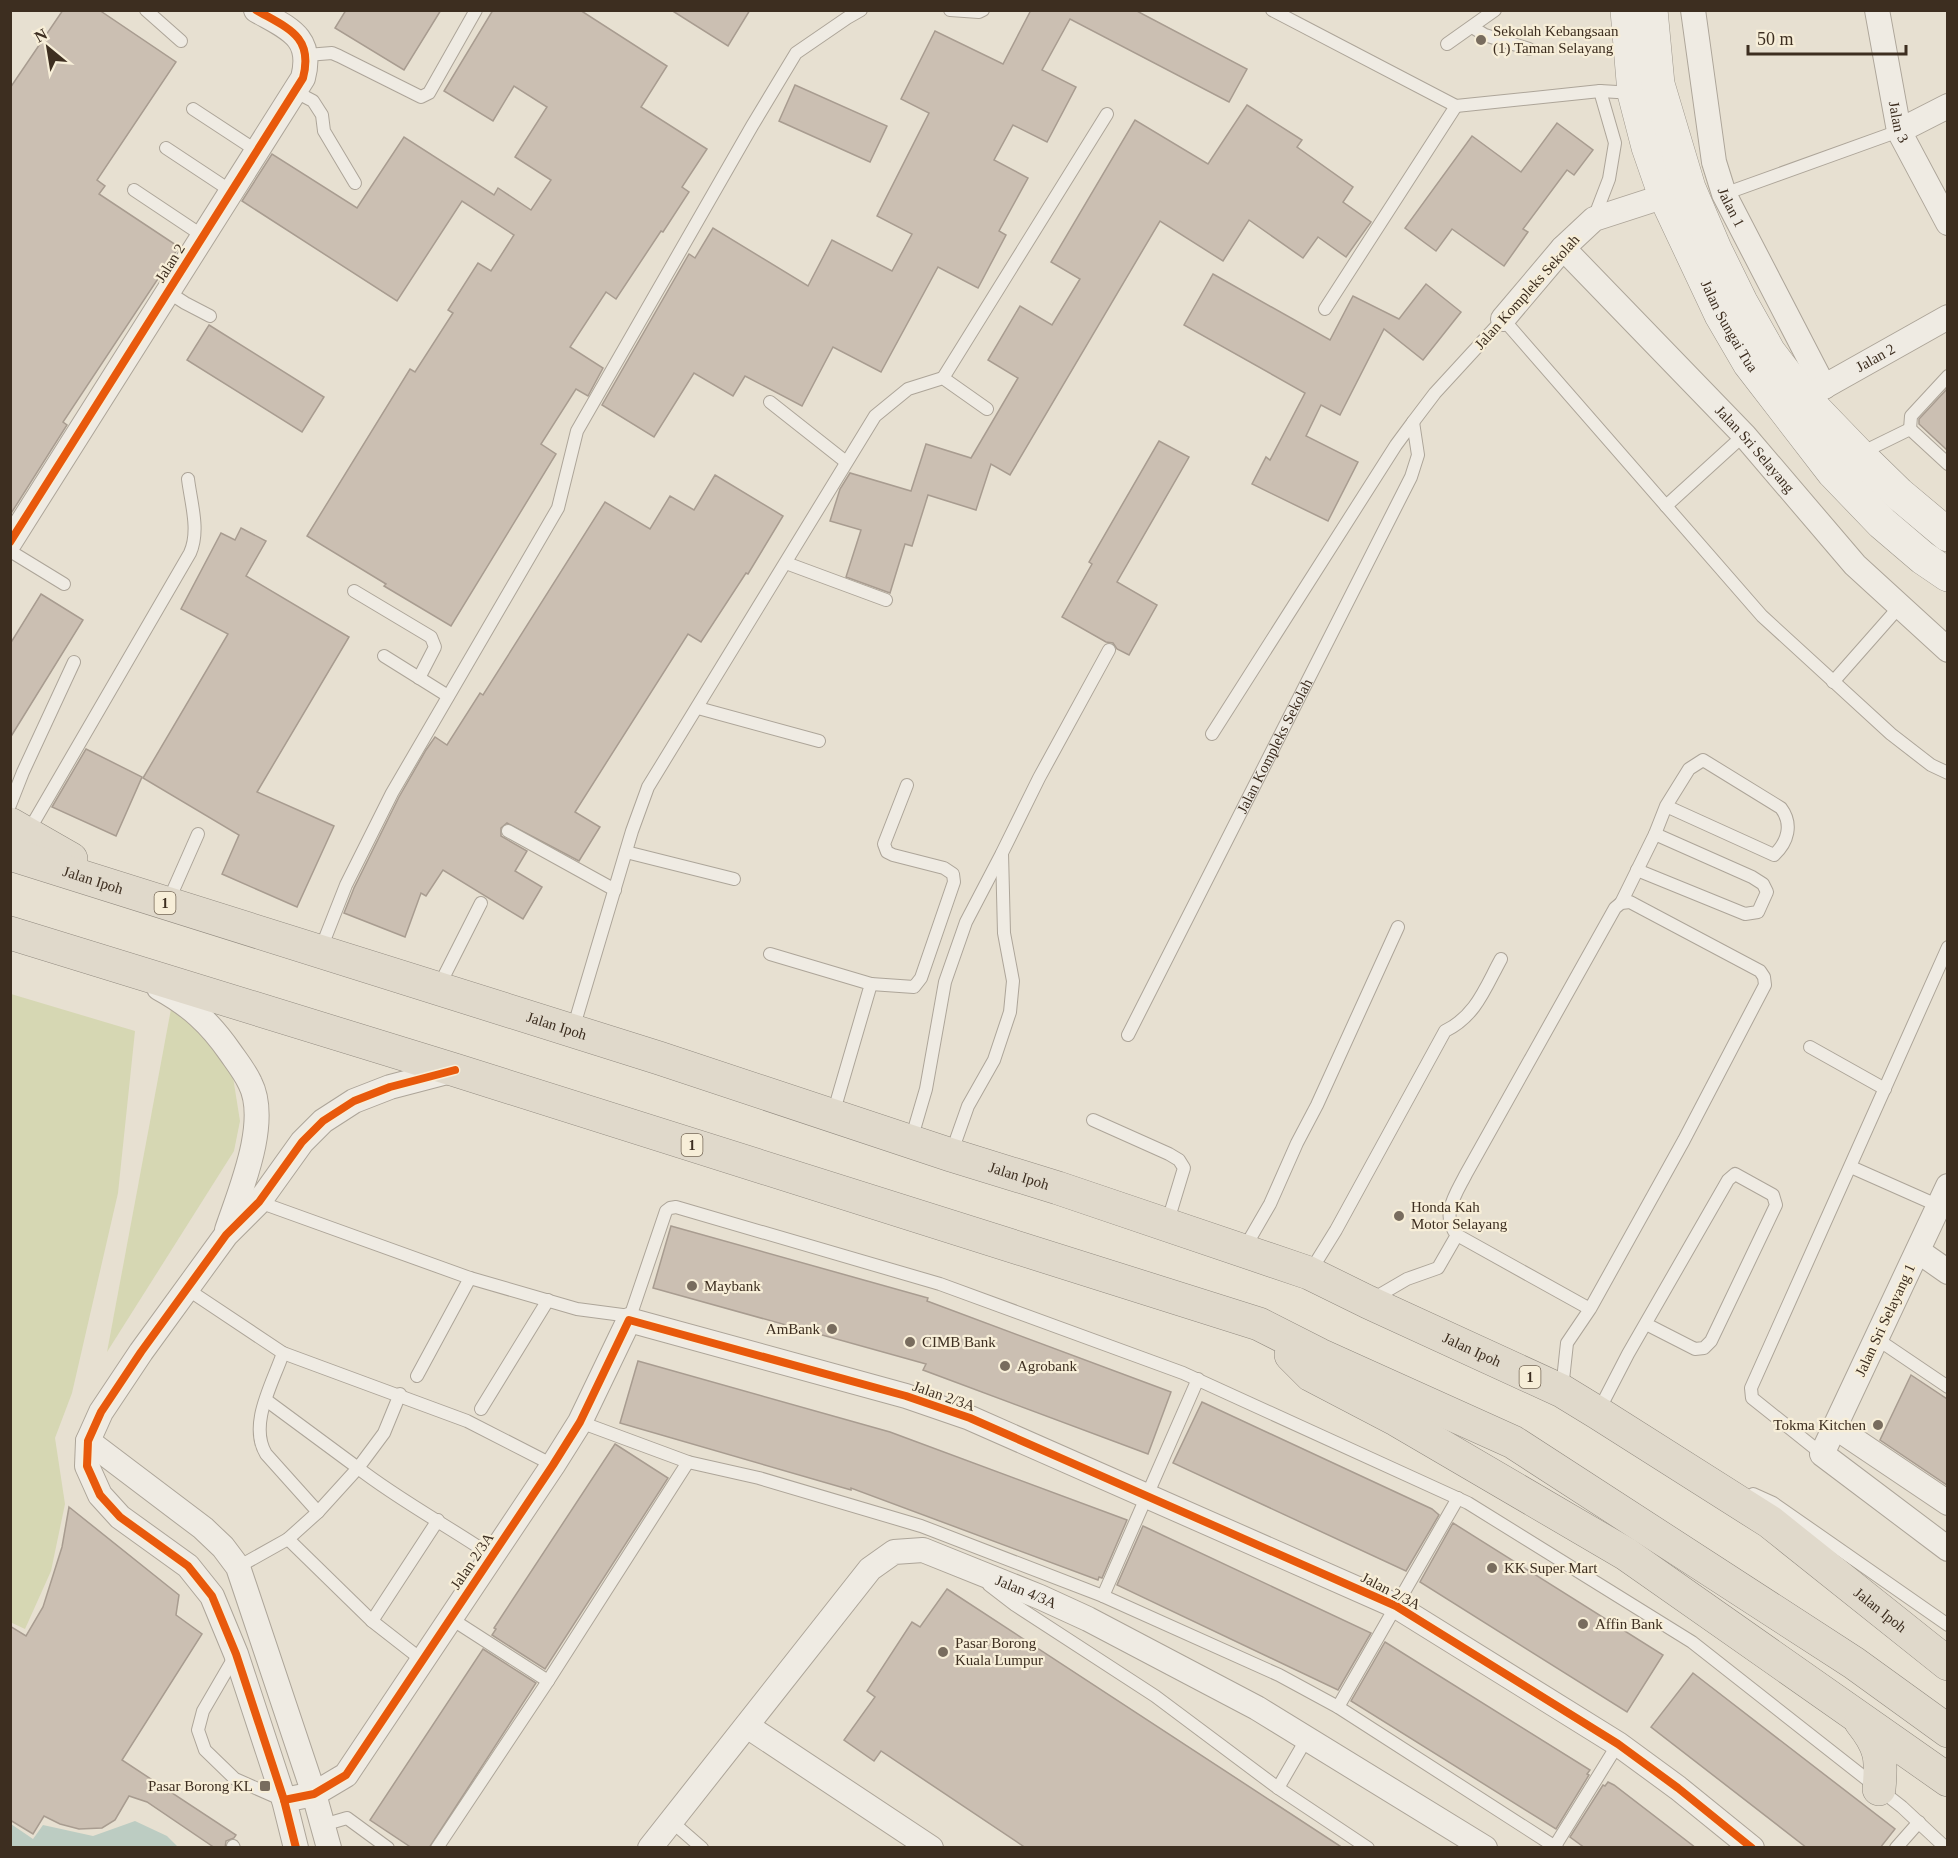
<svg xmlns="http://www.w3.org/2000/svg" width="1958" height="1858" viewBox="0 0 1958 1858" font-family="Georgia,serif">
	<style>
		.green { fill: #d6d7b3 }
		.water { fill: #bcccc2 }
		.building { fill: #cbbfb2; stroke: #a89c90; stroke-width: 1.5 }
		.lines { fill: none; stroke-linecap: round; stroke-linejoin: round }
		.service-casing { stroke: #ada599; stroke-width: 14 }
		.minor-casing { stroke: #ada599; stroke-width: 26 }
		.secondary-casing { stroke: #9c958a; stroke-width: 34 }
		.trunk-casing { stroke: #928b80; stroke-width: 34 }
		.service { stroke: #efebe3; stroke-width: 12 }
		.minor { stroke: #efebe3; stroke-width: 24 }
		.secondary { stroke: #efebe3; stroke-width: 33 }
		.trunk { stroke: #e0d9cb; stroke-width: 33 }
		.cycleway-casing { stroke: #f7eed8; stroke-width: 11 }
		.cycleway { stroke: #e8590c; stroke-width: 8 }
		.poi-dot { fill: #786c5e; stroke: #f7eed8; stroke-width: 2 }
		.labels { text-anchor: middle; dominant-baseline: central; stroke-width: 4.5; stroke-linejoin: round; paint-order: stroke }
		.shield { fill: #f7eed8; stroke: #756857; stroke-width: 1.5 }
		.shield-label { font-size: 14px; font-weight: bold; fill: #3d2e20 }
		.poi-label { font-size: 15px; fill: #3d2e20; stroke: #f7eed8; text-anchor: start }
		.street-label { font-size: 15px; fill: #3d2e20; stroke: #f7eed8 }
	</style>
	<rect width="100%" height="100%" fill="#e7e0d1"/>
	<g class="green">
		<polygon points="11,994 135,1031 118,1193 72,1393 55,1438 65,1504 51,1571 25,1629 10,1622"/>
		<polygon points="171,1009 188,1022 209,1044 233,1077 240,1121 234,1151 107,1352"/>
	</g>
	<polygon class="water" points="135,1821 167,1836 178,1847 11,1847 11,1824 33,1839 43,1825 93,1836"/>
	<g class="building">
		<polygon points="63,10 99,10 176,62 97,180 105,186 99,194 179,247 63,422 67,425 10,515 10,88"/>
		<polygon points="346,10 441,10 404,70 335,28"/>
		<polygon points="493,10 580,10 667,66 641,107 707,149 682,187 689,192 663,232 661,231 616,299 606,292 570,347 603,368 588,396 576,389 541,444 556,454 451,626 384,586 386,584 307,536 410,369 415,372 453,313 448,310 478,263 491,271 514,235 462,201 397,301 242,201 272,154 357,208 404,137 494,195 498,188 531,210 551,180 515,157 547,107 514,86 493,121 444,91"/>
		<polygon points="671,10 750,10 728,46"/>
		<polygon points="1031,10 1135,10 1247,69 1229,102 1070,19 1042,70 1076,87 1047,142 1013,125 994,160 1028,178 999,231 1006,235 978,288 938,267 881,372 833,347 802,406 745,376 733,396 694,373 654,437 602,405 689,254 695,258 713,228 808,286 832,240 892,271 912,234 877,216 929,113 901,99 935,31 1003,64"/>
		<polygon points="795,85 887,126 870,162 779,121"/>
		<polygon points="1247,105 1302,140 1297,147 1353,187 1343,202 1371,222 1346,257 1318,237 1303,258 1249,220 1223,261 1160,221 1010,475 991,464 976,510 928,495 912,546 905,544 890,593 846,577 861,530 830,521 840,489 850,473 911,491 926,444 971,458 1018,378 988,360 1020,306 1052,325 1080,279 1051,262 1135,120 1208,164"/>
		<polygon points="1557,123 1593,150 1574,175 1567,170 1523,229 1528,232 1504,266 1452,229 1436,251 1405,228 1472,136 1521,172"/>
		<polygon points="1213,274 1330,340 1353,296 1399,319 1426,284 1461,312 1423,360 1384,329 1340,415 1321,405 1306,436 1358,462 1328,521 1252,484 1266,457 1270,460 1305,393 1184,325"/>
		<polygon points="209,325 324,397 302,432 187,360"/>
		<polygon points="1947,389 1947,450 1919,424 1919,419"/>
		<polygon points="1159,441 1189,457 1117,582 1157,605 1129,655 1117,649 1113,643 1106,642 1062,617 1092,564 1089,562"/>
		<polygon points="715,475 783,516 748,574 746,573 701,642 688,634 575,812 600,827 579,861 507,823 501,828 501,836 527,851 515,871 542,887 523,919 443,870 426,896 421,893 405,937 344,913 354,888 399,797 426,750 435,737 447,745 480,693 483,695 605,502 650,529 670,496 694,510"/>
		<polygon points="241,528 266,541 246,576 349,637 257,792 334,826 297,907 222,874 239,835 143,778 228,634 181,609 221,533 235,540"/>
		<polygon points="41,594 83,620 10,738 10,644"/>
		<polygon points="86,749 142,777 116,836 52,807"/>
		<polygon points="671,1226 928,1298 927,1301 1171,1392 1148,1454 923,1370 926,1364 653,1288"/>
		<polygon points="638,1361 890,1432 1127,1520 1102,1578 1099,1577 1098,1580 851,1488 851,1490 620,1423"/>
		<polygon points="1911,1375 1947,1399 1947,1485 1880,1440"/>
		<polygon points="1202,1402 1432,1509 1439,1515 1406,1571 1173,1463"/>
		<polygon points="615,1444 668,1478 545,1669 492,1635 496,1629 494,1628"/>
		<polygon points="69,1507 179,1595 176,1615 202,1634 122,1760 236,1835 234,1838 226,1841 225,1848 215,1848 147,1802 129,1796 115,1820 102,1828 79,1829 60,1824 44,1816 33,1834 10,1820 10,1626 26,1636 43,1607 62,1547"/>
		<polygon points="1453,1523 1663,1655 1627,1712 1420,1582"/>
		<polygon points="1143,1526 1371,1633 1338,1690 1117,1585"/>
		<polygon points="947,1589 1343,1848 1026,1848 881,1751 874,1761 844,1740 875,1697 867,1691 912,1622 920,1627"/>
		<polygon points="1385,1642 1590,1770 1587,1774 1589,1775 1556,1829 1351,1701"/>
		<polygon points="483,1649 536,1683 429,1848 412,1848 370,1820"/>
		<polygon points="1693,1673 1895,1829 1880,1848 1807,1848 1651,1727"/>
		<polygon points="1608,1782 1614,1785 1696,1848 1585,1848 1570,1837 1603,1785 1605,1786"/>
	</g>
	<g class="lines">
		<g class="service-casing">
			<g id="service">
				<polyline points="146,10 181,41"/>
				<polyline points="950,10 979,12 983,10"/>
				<polyline points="1272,10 1456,106"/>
				<polyline points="1472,27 1485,35 1529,49"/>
				<polyline points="1447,44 1495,10"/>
				<polyline points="307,55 332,53 339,56 421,97 429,93 476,10"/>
				<polyline points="294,91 313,101 322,115 324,131 355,183"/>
				<polyline points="1456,106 1600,91 1634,93"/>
				<polyline points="193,109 257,151"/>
				<polyline points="166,148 231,191"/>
				<polyline points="134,190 203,236"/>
				<polyline points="1724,194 1899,131"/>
				<polyline points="1594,218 1609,179 1615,143 1600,91"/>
				<polyline points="168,292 185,303 210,316"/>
				<polyline points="1325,309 1456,106"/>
				<polyline points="943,378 1107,114"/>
				<polyline points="770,402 846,462"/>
				<polyline points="1413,422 1435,393 1503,319 1762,616 1891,734 1931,765 1948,773"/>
				<polyline points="1910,429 1911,416 1948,376"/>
				<polyline points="1859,454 1910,429 1948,464"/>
				<polyline points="1666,506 1744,435"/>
				<polyline points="10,551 64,584"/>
				<polyline points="786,563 886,600"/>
				<polyline points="354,591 431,637 435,647 419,678"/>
				<polyline points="384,656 448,696"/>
				<polyline points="1833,682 1900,606"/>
				<polyline points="698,708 819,741"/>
				<polyline points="10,805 23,772 74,662"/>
				<polyline points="508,831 615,890"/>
				<path d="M 28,832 L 190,553 C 200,531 191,503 188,479"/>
				<polyline points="626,852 734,879"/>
				<polyline points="1637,870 1745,914 1758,912 1767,892 1763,884 1752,877 1655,834"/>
				<polyline points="168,902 198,834"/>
				<path d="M 1621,903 L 1655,834 L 1666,806 L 1689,769 L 1703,760 L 1781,808 C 1793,824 1788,842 1774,855 L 1666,806"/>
				<polyline points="320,951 346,885 392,793 558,508 577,431 752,126 796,53 847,18 861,10"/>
				<polyline points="770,954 871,984 833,1114"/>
				<polyline points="871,984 914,987 921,978 954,882 953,874 944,868 893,855 887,852 884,844 907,785"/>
				<polyline points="438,988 481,903"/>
				<polyline points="573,1029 632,831 648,787 875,416 908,389 943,378 987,409"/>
				<path id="s1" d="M 1128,1035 L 1411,477 L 1418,455 L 1413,422 L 1396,445 L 1212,734"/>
				<polyline points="1810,1047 1885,1089"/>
				<polyline points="1093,1120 1169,1154 1179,1160 1184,1168 1167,1224"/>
				<polyline points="911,1140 926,1089 945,982 966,922 1001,855"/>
				<polyline points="951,1154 968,1106 994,1060 1010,1012 1013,981 1004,933 1002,853 1039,778 1109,650"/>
				<polyline points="1851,1167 1939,1206"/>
				<polyline points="259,1202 470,1278 577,1309 630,1316"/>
				<polyline points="1244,1249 1270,1204 1297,1143 1317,1105 1398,927"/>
				<path d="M 1310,1272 L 1336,1230 L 1445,1031 C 1476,1016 1485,988 1501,959"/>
				<polyline points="187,1289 283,1353 467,1421 553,1465"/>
				<polyline points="1371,1300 1407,1279 1438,1268 1457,1235"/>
				<polyline points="629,1320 666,1211 670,1208 676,1207 940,1284 1183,1373 1468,1503 1692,1642 1902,1807 1946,1848"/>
				<polyline points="1877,1339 1948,1387"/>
				<path d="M 283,1353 C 273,1383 248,1424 266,1454 L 318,1512"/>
				<polyline points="417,1376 470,1278"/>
				<path d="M 1562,1389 L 1567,1343 L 1590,1309 L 1684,1140 L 1765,985 L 1764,977 L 1760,971 L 1630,902 L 1621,903 L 1615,908 L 1466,1174 C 1456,1194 1440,1215 1457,1235 L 1590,1309"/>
				<path d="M 400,1394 L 384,1433 L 358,1468 C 399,1500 448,1526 492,1556"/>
				<polyline points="481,1409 548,1300"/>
				<polyline points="1598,1412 1628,1354 1728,1180 1735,1174 1773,1195 1776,1205 1711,1341 1704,1348 1695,1349 1646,1324"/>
				<polyline points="580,1422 688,1462 759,1478 921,1526 1103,1596 1279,1675 1338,1707 1557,1848"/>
				<polyline points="1822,1454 1752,1398 1751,1388 1948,947"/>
				<polyline points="1753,1494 1773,1503 1948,1625"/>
				<polyline points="288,1539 372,1621"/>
				<polyline points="238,1567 288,1539 318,1512 358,1468 266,1400"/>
				<polyline points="989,1585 1015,1605 1155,1696 1278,1788 1368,1848"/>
				<polyline points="1103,1596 1198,1379"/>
				<polyline points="450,1618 548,1681"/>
				<polyline points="235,1656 203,1711 198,1730 205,1750 235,1779 283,1800"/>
				<polyline points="422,1660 372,1621 438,1520"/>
				<polyline points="1338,1707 1458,1498"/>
				<polyline points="1278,1788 1307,1738"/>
				<polyline points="671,1821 702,1848"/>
				<polyline points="323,1825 347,1818 388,1848"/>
				<polyline points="233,1846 234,1848"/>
				<polyline points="1555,1846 1618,1744"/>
				<polyline points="437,1848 548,1681 688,1462"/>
				<polyline points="1896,1848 1919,1822"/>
			</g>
		</g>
		<g class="minor-casing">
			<g id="minor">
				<path id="s2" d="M 1693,10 L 1714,162 L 1724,194 L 1824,387"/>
				<path id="s3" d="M 1877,10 L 1899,131 L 1948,223"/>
				<polyline points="1899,131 1948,106"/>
				<path id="s4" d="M 1563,248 L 1744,435 L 1855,565 L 1948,650"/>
				<polyline points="1503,319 1563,248 1594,219 1665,196"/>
				<path id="s5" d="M 1811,394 L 1948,317"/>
				<path d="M 10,542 L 303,78 C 314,36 287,28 256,10"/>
				<path d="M 159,988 C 190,1005 210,1023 230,1052 C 237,1062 245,1072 250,1083 C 270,1122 240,1191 227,1230"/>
				<polyline points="1948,1186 1822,1454 1948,1549"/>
				<polyline points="1918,1251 1948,1272"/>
				<polyline points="1835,1427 1948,1503"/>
				<polyline points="88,1441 203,1528 223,1547 238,1567 314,1794 329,1848"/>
				<polyline points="747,1726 931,1848"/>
				<polyline points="284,1800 314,1794 346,1775 553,1465 580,1422 629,1320 906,1396 970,1418 1396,1606 1618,1744 1678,1788 1752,1848"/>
				<polyline points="296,1848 284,1800 236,1654 212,1596 188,1566 120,1517 100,1495 87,1466 88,1441 101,1412 141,1352 226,1235 259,1202 302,1142 323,1121 354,1101 390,1087 455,1070"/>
				<path id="s6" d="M 650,1848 L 870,1569 L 894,1552 L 923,1550 L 1040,1597 L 1088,1619 L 1257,1708 L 1485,1848"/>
			</g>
		</g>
		<g class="secondary-casing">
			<g id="secondary">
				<path id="s7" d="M 1627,10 L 1634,93 L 1648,147 L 1665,196 L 1721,315 L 1749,363 L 1833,472 L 1882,523 L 1923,558 L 1948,575"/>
				<polyline points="1651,10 1658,84 1689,188 1715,249 1741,302 1769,352 1804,398 1858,454 1899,494 1948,535"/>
			</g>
		</g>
		<g class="trunk-casing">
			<g id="trunk">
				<polyline points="10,824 71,859"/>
				<path id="s8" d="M 10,854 L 659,1058 L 951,1155 L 1058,1188 L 1309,1273 L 1368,1302 L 1562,1391 L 1598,1413 L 1770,1522 L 1948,1664"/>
				<polyline points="10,933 455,1070 1259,1324 1320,1355 1513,1442 1854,1663 1948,1731"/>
				<polyline points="1291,1355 1311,1375 1397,1420 1626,1554 1948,1780"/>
				<path d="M 1861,1722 C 1881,1747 1882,1758 1879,1789"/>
			</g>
		</g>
		<use href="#service" class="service"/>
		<use href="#minor" class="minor"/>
		<use href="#secondary" class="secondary"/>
		<use href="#trunk" class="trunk"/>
		<g class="cycleway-casing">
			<g id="cycleway">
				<path d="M 10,542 L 303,78 C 314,36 287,28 256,10"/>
				<polyline points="284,1800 314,1794 346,1775 553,1465 580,1422 629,1320 906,1396 970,1418 1396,1606 1618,1744 1678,1788 1752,1848"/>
				<polyline points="296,1848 284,1800 236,1654 212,1596 188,1566 120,1517 100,1495 87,1466 88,1441 101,1412 141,1352 226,1235 259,1202 302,1142 323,1121 354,1101 390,1087 455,1070"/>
			</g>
		</g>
		<use href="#cycleway" class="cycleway"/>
	</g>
	<g class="poi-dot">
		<circle cx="1481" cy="40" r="6"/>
		<circle cx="1399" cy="1216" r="6"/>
		<circle cx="692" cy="1286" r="6"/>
		<circle cx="832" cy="1329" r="6"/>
		<circle cx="910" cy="1342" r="6"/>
		<circle cx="1005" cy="1366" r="6"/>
		<circle cx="1878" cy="1425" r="6"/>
		<circle cx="1492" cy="1568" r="6"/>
		<circle cx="1583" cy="1624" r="6"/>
		<circle cx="943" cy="1652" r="6"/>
		<rect x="259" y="1780" width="12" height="12" rx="3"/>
	</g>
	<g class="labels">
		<g class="shield">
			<rect x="154.5" y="892" width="21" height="22" rx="4.5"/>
			<rect x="681.5" y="1134" width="21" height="22" rx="4.5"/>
			<rect x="1519.5" y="1366" width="21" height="22" rx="4.5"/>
		</g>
		<g class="shield-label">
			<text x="165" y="903">1</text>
			<text x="692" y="1145">1</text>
			<text x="1530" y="1377">1</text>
		</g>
		<g class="poi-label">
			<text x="1493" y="31">Sekolah Kebangsaan<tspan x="1493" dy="17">(1) Taman Selayang</tspan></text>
			<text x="1411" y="1207">Honda Kah<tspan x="1411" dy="17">Motor Selayang</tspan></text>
			<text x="704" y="1286">Maybank</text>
			<text x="820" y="1329" text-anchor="end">AmBank</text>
			<text x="922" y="1342">CIMB Bank</text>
			<text x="1017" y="1366">Agrobank</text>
			<text x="1866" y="1425" text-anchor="end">Tokma Kitchen</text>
			<text x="1504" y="1568">KK Super Mart</text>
			<text x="1595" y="1624">Affin Bank</text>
			<text x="955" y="1643">Pasar Borong<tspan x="955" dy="17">Kuala Lumpur</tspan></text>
			<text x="253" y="1786" text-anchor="end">Pasar Borong KL</text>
		</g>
		<g class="street-label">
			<text stroke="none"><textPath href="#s3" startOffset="114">Jalan 3</textPath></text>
			<text stroke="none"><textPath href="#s2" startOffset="202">Jalan 1</textPath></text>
			<text transform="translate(170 263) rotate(-58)">Jalan 2</text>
			<text transform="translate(1527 292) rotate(-48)">Jalan Kompleks Sekolah</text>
			<text stroke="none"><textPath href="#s7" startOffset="336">Jalan Sungai Tua</textPath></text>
			<text stroke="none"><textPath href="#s5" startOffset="74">Jalan 2</textPath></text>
			<text stroke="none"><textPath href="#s4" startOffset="278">Jalan Sri Selayang</textPath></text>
			<text stroke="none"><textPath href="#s1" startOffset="324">Jalan Kompleks Sekolah</textPath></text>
			<text stroke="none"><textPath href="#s8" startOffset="87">Jalan Ipoh</textPath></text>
			<text stroke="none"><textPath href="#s8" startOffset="573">Jalan Ipoh</textPath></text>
			<text stroke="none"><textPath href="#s8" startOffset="1059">Jalan Ipoh</textPath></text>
			<text transform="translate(1885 1320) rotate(-65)">Jalan Sri Selayang 1</text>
			<text stroke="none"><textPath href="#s8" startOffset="1545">Jalan Ipoh</textPath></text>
			<text transform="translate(944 1396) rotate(19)">Jalan 2/3A</text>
			<text transform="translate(472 1561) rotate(-56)">Jalan 2/3A</text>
			<text transform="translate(1391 1591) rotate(27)">Jalan 2/3A</text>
			<text stroke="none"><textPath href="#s6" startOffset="525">Jalan 4/3A</textPath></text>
			<text stroke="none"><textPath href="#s8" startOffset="2031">Jalan Ipoh</textPath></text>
		</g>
	</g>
	<rect width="1958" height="1858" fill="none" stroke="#3d2e20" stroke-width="24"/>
	<g transform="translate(48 48) rotate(330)" stroke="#f7eed8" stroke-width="4.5" paint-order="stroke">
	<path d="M0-4.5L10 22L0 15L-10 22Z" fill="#3d2e20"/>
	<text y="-9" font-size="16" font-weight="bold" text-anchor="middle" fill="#3d2e20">N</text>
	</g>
	<path d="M1748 45v9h158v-9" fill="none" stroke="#3d2e20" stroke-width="3"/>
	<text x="1757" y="45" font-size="18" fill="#3d2e20" stroke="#f7eed8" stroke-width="4.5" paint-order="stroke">50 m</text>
</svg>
